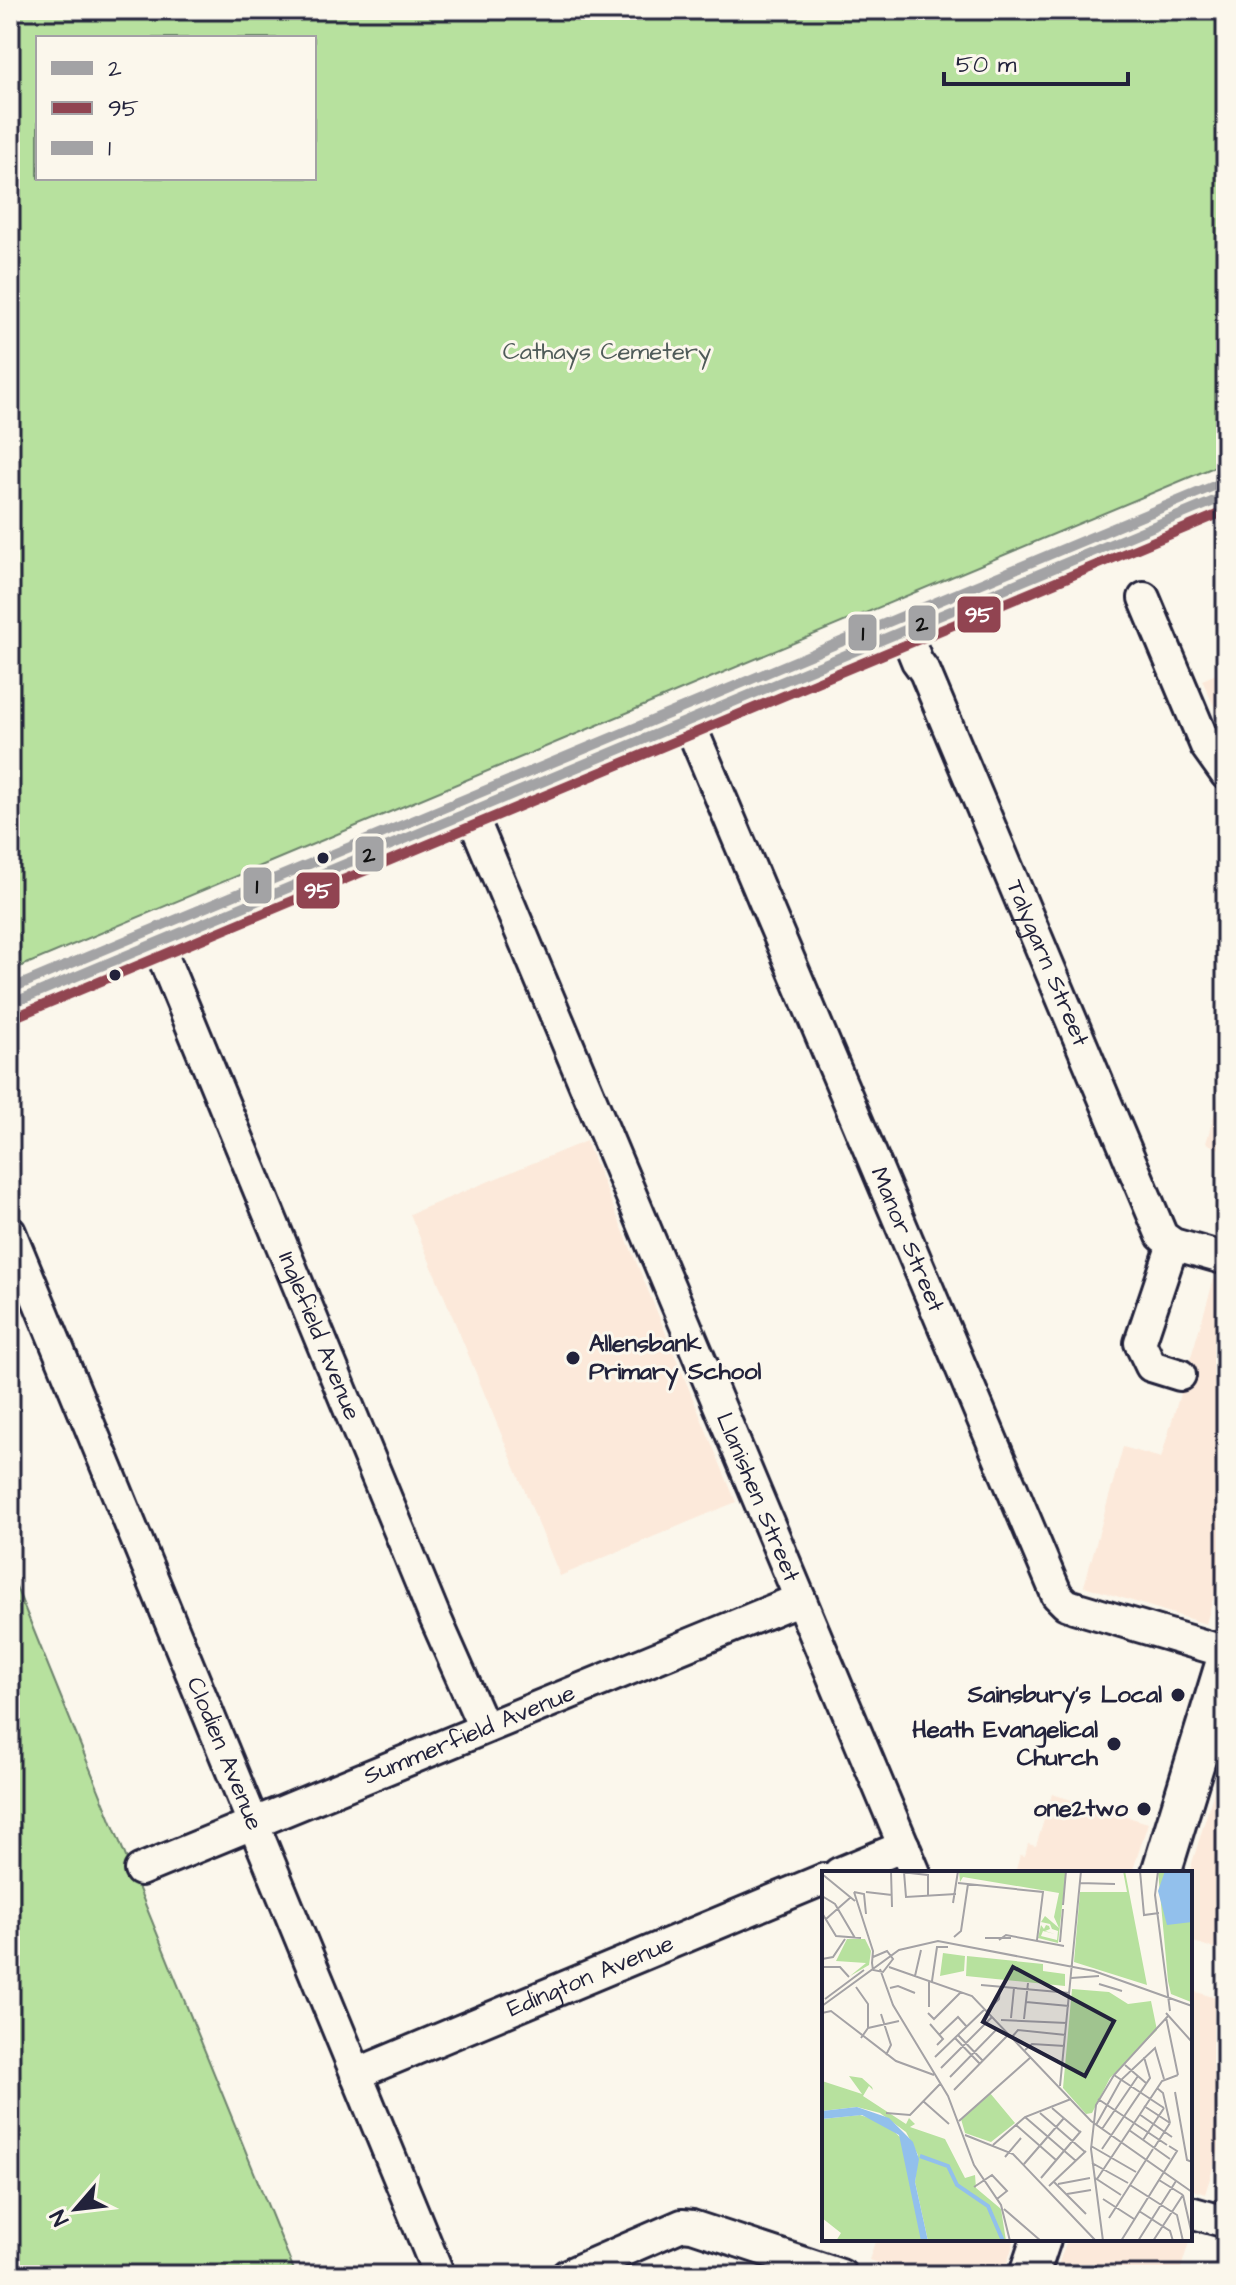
<svg xmlns="http://www.w3.org/2000/svg" width="1236" height="2285" viewBox="0 0 1236 2285" font-family="'Architects Daughter',sans-serif">
	<style>
		.built { fill: #fce9da }
		.green { fill: #b7e19e; stroke: #6c826c; stroke-width: 2; fill-rule: evenodd }
		.lines { fill: none; stroke-linecap: round; stroke-linejoin: round }
		.minor-casing { stroke: #22223b; stroke-width: 36 }
		.major-casing { stroke: #22223b; stroke-width: 44 }
		.minor { stroke: #fbf7ec; stroke-width: 30 }
		.major { stroke: #fbf7ec; stroke-width: 38 }
		.bus-1-casing { stroke: #fbf7ec; stroke-width: 16 }
		.bus-2-casing { stroke: #fbf7ec; stroke-width: 16 }
		.bus-3-casing { stroke: #fbf7ec; stroke-width: 16 }
		.bus-1 { stroke: #a3a3a5; stroke-width: 10 }
		.bus-2 { stroke: #914451; stroke-width: 10 }
		.bus-3 { stroke: #a3a3a5; stroke-width: 10 }
		.bus-dot { fill: #22223b; stroke: #fbf7ec; stroke-width: 3 }
		.labels { text-anchor: middle; dominant-baseline: central; stroke-width: 6; stroke-linejoin: round; paint-order: stroke }
		.park-label { font-size: 24px; fill: #4f5b59; stroke: #fbf7ec }
		.street-label { font-size: 24px; fill: #22223b; stroke: #fbf7ec }
		.poi-label { font-size: 24px; font-weight: bold; fill: #22223b; stroke: #fbf7ec; text-anchor: end }
		.inset-river { fill: none; stroke: #92c0ec; stroke-width: 4 }
		.inset-road { fill: none; stroke: #a4a2a5; stroke-width: 2 }
		.view { fill: #22223b; fill-opacity: 0.15; stroke: #22223b; stroke-width: 4 }
		.inset-edge { fill: none; stroke: #22223b; stroke-width: 4 }
		.line-badge { stroke: #fbf7ec; stroke-width: 3 }
		.badge-label { font-size: 22px; text-anchor: middle; font-weight: bold; fill: #fff }
		.pale-badge-label { font-size: 22px; text-anchor: middle; font-weight: bold; fill: #111 }
	</style>
	<rect width="100%" height="100%" fill="#fbf7ec"/>
	<filter id="ink" filterUnits="userSpaceOnUse"><feTurbulence type="fractalNoise" baseFrequency=".0125" numOctaves="2"/><feDisplacementMap in="SourceGraphic" scale="16" xChannelSelector="R" yChannelSelector="G"/><feConvolveMatrix kernelMatrix="1 2 1 2 8 2 1 2 1" color-interpolation-filters="sRGB"/></filter>
	<g filter="url(#ink)">
		<g class="built">
			<polygon points="1226,670 1226,732 1202,680"/>
			<polygon points="1226,1074 1226,1152 1206,1143"/>
			<polygon points="586,1141 736,1502 560,1576 410,1214"/>
			<polygon points="1214,1279 1226,1283 1226,1554 1206,1624 1084,1586 1123,1447 1161,1458"/>
			<polygon points="1225,1755 1226,1755 1226,1952 1190,1941 1189,1873"/>
			<polygon points="1052,1794 1148,1823 1132,1873 1015,1873 1020,1855 1025,1856 1028,1844 1036,1846"/>
			<polygon points="1190,1990 1226,2001 1226,2127 1205,2194 1190,2189"/>
			<polygon points="876,2239 1015,2239 1003,2275 914,2275 869,2260"/>
			<polygon points="1067,2239 1190,2239 1179,2275 1055,2275"/>
		</g>
		<g class="green">
			<path d="M 10,10 L 1226,10 L 1226,462 L 10,971 ZM 38,38 L 314,38 L 314,178 L 38,178 Z"/>
			<polygon points="10,1572 296,2275 10,2275"/>
		</g>
		<g class="lines">
			<g class="minor-casing">
				<g id="minor">
					<polyline points="1144,598 1206,746 1226,774"/>
					<path id="s1" d="M 904,629 L 917,661 L 925,672 L 1162,1236 L 1173,1244 L 1226,1259"/>
					<path id="s2" d="M 688,720 L 1057,1595 L 1066,1604 L 1074,1607 L 1226,1652"/>
					<path id="s3" d="M 471,813 L 915,1873"/>
					<path id="s4" d="M 157,942 L 434,1615 L 484,1728"/>
					<polyline points="10,1004 1226,496"/>
					<path id="s5" d="M 10,1232 L 439,2275"/>
					<polyline points="1173,1244 1140,1343 1151,1366 1180,1375"/>
					<path id="s6" d="M 140,1870 L 800,1599"/>
					<polyline points="839,1873 904,1846"/>
					<path id="s7" d="M 356,2074 L 824,1879"/>
					<polyline points="1190,2212 1226,2222"/>
					<polyline points="567,2275 682,2225 692,2226 841,2275"/>
				</g>
			</g>
			<g class="major-casing">
				<g id="major">
					<polyline points="1161,1873 1226,1661"/>
					<polyline points="1029,2275 1041,2239"/>
				</g>
			</g>
			<use href="#minor" class="minor"/>
			<use href="#major" class="major"/>
			<g class="bus-1-casing">
				<polyline id="bus-1" points="10,1004 1226,496"/>
			</g>
			<g class="bus-2-casing">
				<polyline id="bus-2" points="15,1017 1226,511"/>
			</g>
			<g class="bus-3-casing">
				<polyline id="bus-3" points="10,989 1221,483"/>
			</g>
			<use href="#bus-1" class="bus-1"/>
			<use href="#bus-2" class="bus-2"/>
			<use href="#bus-3" class="bus-3"/>
		</g>
	</g>
	<g class="bus-dot">
		<circle cx="323" cy="858" r="7"/>
		<circle cx="115" cy="975" r="7"/>
		<circle cx="573" cy="1358" r="8"/>
		<circle cx="1178" cy="1695" r="8"/>
		<circle cx="1114" cy="1744" r="8"/>
		<circle cx="1144" cy="1809" r="8"/>
	</g>
	<g class="labels">
		<g class="park-label">
			<text x="607" y="352">Cathays Cemetery</text>
		</g>
		<g class="street-label">
			<text stroke="none"><textPath href="#s1" startOffset="364">Talygarn Street</textPath></text>
			<text stroke="none"><textPath href="#s2" startOffset="564">Manor Street</textPath></text>
			<text stroke="none"><textPath href="#s4" startOffset="426">Inglefield Avenue</textPath></text>
			<text stroke="none"><textPath href="#s3" startOffset="742">Llanishen Street</textPath></text>
			<text stroke="none"><textPath href="#s6" startOffset="356">Summerfield Avenue</textPath></text>
			<text stroke="none"><textPath href="#s5" startOffset="564">Clodien Avenue</textPath></text>
			<text stroke="none"><textPath href="#s7" startOffset="254">Edington Avenue</textPath></text>
		</g>
		<g class="poi-label">
			<text x="589" y="1344" text-anchor="start">Allensbank<tspan x="589" dy="28">Primary School</tspan></text>
			<text x="1162" y="1695">Sainsbury's Local</text>
			<text x="1098" y="1730">Heath Evangelical<tspan x="1098" dy="28">Church</tspan></text>
			<text x="1128" y="1809">one2two</text>
		</g>
	</g>
	<g transform="translate(822 1871)">
		<rect width="370" height="370" fill="#fbf7ec"/>
		<path d="M 137,0 L 244,0 L 236,72 L 216,67 L 219,54 L 222,58 L 224,54 L 227,55 L 228,58 L 223,60 L 233,63 L 221,60 L 219,65 L 235,69 L 236,60 L 230,58 L 228,53 L 219,51 L 223,45 L 237,57 L 232,46 L 237,22 L 141,6 L 138,11 ZM 301,0 L 303,0 L 325,114 L 252,91 L 258,21 L 305,21 ZM 336,0 L 370,0 L 369,131 L 349,123 L 346,110 ZM 25,68 L 43,68 L 49,80 L 47,94 L 28,105 L 44,92 L 14,90 ZM 121,82 L 143,85 L 142,100 L 118,105 ZM 145,85 L 221,93 L 221,100 L 243,103 L 243,115 L 144,105 ZM 250,118 L 287,121 L 306,133 L 329,130 L 335,159 L 288,207 L 270,242 L 264,243 L 241,217 ZM 27,205 L 40,207 L 50,216 L 51,219 L 47,215 L 41,225 L 84,253 L 87,247 L 93,253 L 88,256 L 123,268 L 143,307 L 153,304 L 154,317 L 179,338 L 184,370 L 106,370 L 93,311 L 96,284 L 84,261 L 58,242 L 35,236 L 0,240 L 0,210 L 40,223 ZM 168,222 L 193,252 L 169,271 L 143,262 L 139,248 ZM 38,244 L 63,252 L 80,268 L 100,370 L 14,370 L 19,362 L 0,347 L 0,248 Z" fill="#b7e19e"/>
		<path d="M 343,0 L 370,0 L 370,51 L 345,54 L 336,20 ZM 35,236 L 67,247 L 91,271 L 97,288 L 93,311 L 106,370 L 99,370 L 77,264 L 40,244 L 0,248 L 0,240 Z" fill="#92c0ec"/>
		<path class="inset-river" d="M 98,285 L 126,295 L 135,314 L 166,335 L 181,370"/>
		<path class="inset-road" d="M 69,0 L 106,4 L 106,24M 69,0 L 70,36M 318,0 L 322,44 L 337,42M 336,0 L 333,24 L 348,140M 82,1 L 84,26 L 134,23M 0,3 L 33,30M 136,12 L 221,21 L 215,69M 258,12 L 293,13M 32,21 L 51,80 L 50,92 L 51,99 L 61,101 L 71,88 L 65,80 L 51,86M 32,21 L 42,23 L 44,43M 44,21 L 70,24M 0,25 L 13,33 L 33,67M 131,32 L 136,0M 241,34 L 244,0M 0,42 L 14,65 L 39,67M 4,48 L 29,26M 132,66 L 139,60 L 146,13M 163,67 L 189,67M 177,69 L 184,64 L 242,75M 238,71 L 241,38M 0,88 L 11,86 L 23,68M 0,96 L 18,96 L 27,106M 67,96 L 150,125 L 269,250 L 370,321M 58,98 L 71,134 L 126,225 L 152,294 L 179,334 L 188,370M 93,105 L 99,79M 249,107 L 277,105M 110,110 L 115,76 L 126,76M 277,113 L 300,120M 159,114 L 248,122M 34,116 L 46,133 L 46,157 L 39,167M 68,117 L 76,115 L 93,122M 3,128 L 42,99M 204,131 L 247,135M 0,135 L 77,79 L 116,70 L 272,100 L 370,135M 107,136 L 107,111M 165,140 L 177,128 L 178,116M 0,142 L 9,140 L 74,190 L 112,204M 106,142 L 112,148 L 139,121M 344,142 L 370,171M 59,143 L 69,174 L 64,184M 344,146 L 356,204M 189,147 L 192,117M 202,148 L 206,112M 179,149 L 245,152M 108,153 L 121,168 L 115,174M 46,157 L 77,150M 117,164 L 136,146 L 145,156M 136,164 L 161,190M 190,166 L 196,159 L 244,164M 133,167 L 158,193M 203,179 L 210,173 L 243,175M 113,186 L 163,138M 303,194 L 324,212M 119,197 L 170,146M 292,204 L 342,237M 128,206 L 175,158M 238,215 L 259,0M 335,217 L 341,222 L 348,252M 132,219 L 187,163M 353,221 L 365,289 L 370,291M 276,228 L 345,274M 101,230 L 127,253M 322,235 L 348,252M 230,237 L 258,261M 64,242 L 88,244 L 119,212M 218,242 L 263,281M 317,243 L 350,266M 203,246 L 254,290M 137,250 L 209,186M 194,254 L 234,289M 274,254 L 299,209 L 333,177 L 342,208M 280,258 L 316,205M 307,259 L 348,288M 143,264 L 191,283 L 274,370M 321,269 L 342,237M 171,274 L 203,246 L 249,228M 269,275 L 314,301M 332,277 L 348,252M 280,278 L 328,207 L 322,186M 183,286 L 199,267M 270,292 L 306,312M 202,293 L 242,247M 219,307 L 259,260M 273,307 L 299,324M 275,308 L 340,210 L 356,204M 337,309 L 361,324M 232,311 L 264,343M 236,313 L 268,307M 308,314 L 355,344 L 361,370M 227,315 L 264,280M 152,316 L 170,304 L 185,320 L 175,328M 245,323 L 269,319M 361,324 L 370,364M 281,328 L 312,348M 182,338 L 219,370M 317,340 L 348,360 L 351,370M 287,347 L 331,278M 281,370 L 269,278 L 274,234 L 292,204 L 347,144M 299,370 L 355,280 L 347,275M 316,370 L 354,310M 331,370 L 361,324"/>
		<path class="view" d="M 191,96 L 292,150 L 263,205 L 161,151 Z"/>
		<rect width="370" height="370" class="inset-edge"/>
	</g>
	<g class="line-badge">
		<rect x="956" y="595" width="46" height="39" rx="8" fill="#914451"/>
		<rect x="907" y="604" width="30" height="38" rx="8" fill="#a3a3a5"/>
		<rect x="847" y="613" width="31" height="39" rx="8" fill="#a3a3a5"/>
		<rect x="354" y="835" width="31" height="38" rx="8" fill="#a3a3a5"/>
		<rect x="242" y="866" width="31" height="39" rx="8" fill="#a3a3a5"/>
		<rect x="295" y="871" width="46" height="39" rx="8" fill="#914451"/>
	</g>
	<g class="badge-label">
		<text x="979" y="622">95</text>
		<text x="318" y="898">95</text>
	</g>
	<g class="pale-badge-label">
		<text x="922" y="631">2</text>
		<text x="863" y="640">1</text>
		<text x="369" y="862">2</text>
		<text x="257" y="893">1</text>
	</g>
	<rect width="1236" height="2285" fill="none" stroke="#fbf7ec" stroke-width="40"/>
	<rect x="20" y="20" width="1196" height="2245" fill="none" stroke="#22223b" stroke-width="3" filter="url(#ink)"/>
	<rect x="36" y="36" width="280" height="144" fill="#fbf7ec" stroke="#a4a2a5" stroke-width="2"/>
	<rect x="52" y="62" width="40" height="12" fill="#a3a3a5" stroke="#a4a2a5" stroke-width="2"/>
	<text x="108" y="76" font-size="24" fill="#22223b">2</text>
	<rect x="52" y="102" width="40" height="12" fill="#914451" stroke="#a4a2a5" stroke-width="2"/>
	<text x="108" y="116" font-size="24" fill="#22223b">95</text>
	<rect x="52" y="142" width="40" height="12" fill="#a3a3a5" stroke="#a4a2a5" stroke-width="2"/>
	<text x="108" y="156" font-size="24" fill="#22223b">1</text>
	<g transform="translate(76 2209) rotate(242)" stroke="#fbf7ec" stroke-width="6" paint-order="stroke">
	<path d="M0-6L14 30L0 20L-14 30Z" fill="#22223b"/>
	<text y="-12" font-size="22" font-weight="bold" text-anchor="middle" fill="#22223b">N</text>
	</g>
	<path d="M944 72v12h184v-12" fill="none" stroke="#22223b" stroke-width="4"/>
	<text x="956" y="72" font-size="24" fill="#22223b" stroke="#fbf7ec" stroke-width="6" paint-order="stroke">50 m</text>
</svg>
